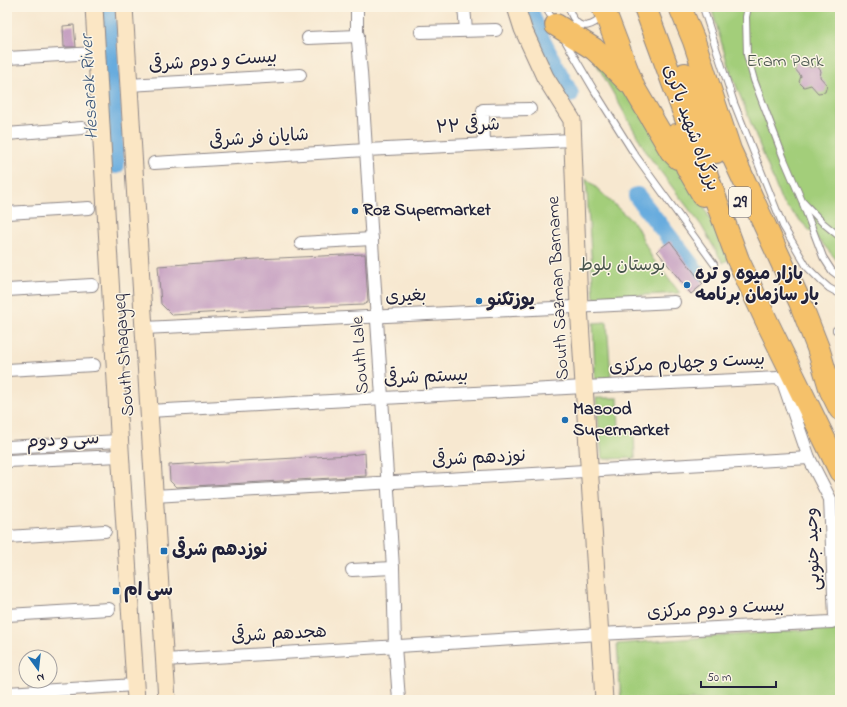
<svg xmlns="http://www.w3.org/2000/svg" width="847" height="707" viewBox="0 0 847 707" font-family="'Indie Flower','Playpen Sans Arabic',sans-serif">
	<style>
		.green { fill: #a3ce7a; stroke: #62785a }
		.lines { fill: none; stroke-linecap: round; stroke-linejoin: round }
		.river { stroke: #68acde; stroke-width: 18 }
		.building { fill: #c59fc1 }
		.lane-casing { stroke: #8c8586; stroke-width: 8 }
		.street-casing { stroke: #8c8586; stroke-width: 14 }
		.secondary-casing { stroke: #8c8586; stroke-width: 19 }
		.highway-casing { stroke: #8c8586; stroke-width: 24 }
		.lane { stroke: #fff; stroke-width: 6 }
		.street { stroke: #fff; stroke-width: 12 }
		.secondary { stroke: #fbe6c4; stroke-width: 17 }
		.highway { stroke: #f5c16b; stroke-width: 22 }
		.poi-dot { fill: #1f6fb2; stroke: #fcf5e5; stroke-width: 1.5 }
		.labels { text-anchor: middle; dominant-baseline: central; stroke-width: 3; stroke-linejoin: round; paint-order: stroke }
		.shield { fill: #fcf5e5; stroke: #63616e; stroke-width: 1 }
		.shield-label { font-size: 17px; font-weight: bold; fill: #22223b }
		.street-label { font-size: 18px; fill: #22223b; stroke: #fcf5e5 }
		.park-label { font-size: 18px; fill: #49564e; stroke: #fcf5e5 }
		.poi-label { font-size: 18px; font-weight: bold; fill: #22223b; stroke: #fcf5e5; text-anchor: start }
		.water-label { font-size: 19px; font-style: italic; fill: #3e597c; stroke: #fcf5e5 }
	</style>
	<rect width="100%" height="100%" fill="#fcf5e5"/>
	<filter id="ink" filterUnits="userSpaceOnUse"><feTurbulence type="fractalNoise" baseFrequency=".025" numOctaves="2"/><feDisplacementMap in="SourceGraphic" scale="8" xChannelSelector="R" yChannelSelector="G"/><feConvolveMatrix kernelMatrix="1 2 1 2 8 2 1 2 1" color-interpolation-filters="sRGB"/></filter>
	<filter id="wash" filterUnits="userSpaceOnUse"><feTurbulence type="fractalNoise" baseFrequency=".012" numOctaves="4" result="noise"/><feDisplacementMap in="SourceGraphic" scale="16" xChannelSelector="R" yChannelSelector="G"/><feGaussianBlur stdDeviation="0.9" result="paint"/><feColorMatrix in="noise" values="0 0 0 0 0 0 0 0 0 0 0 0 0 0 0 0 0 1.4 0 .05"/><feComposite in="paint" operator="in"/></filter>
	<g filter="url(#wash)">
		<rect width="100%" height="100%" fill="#f7e8d0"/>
		<g class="green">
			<polygon points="711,7 840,7 840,264 821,242 782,202 728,65"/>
			<polygon points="595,61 604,62 698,194 729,259 723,263 701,225 648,155"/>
			<polygon points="586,178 636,225 652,258 680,293 594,298"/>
			<polygon points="607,322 611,378 595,379 593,323"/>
			<polygon points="596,398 618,398 619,431 634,431 635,458 606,459 602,458"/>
			<polygon points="840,627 840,700 621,700 617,644"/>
		</g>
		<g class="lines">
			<g class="river">
				<polyline points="107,7 116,165"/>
				<path d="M 529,7 C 538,38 555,65 570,94"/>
				<polyline points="637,196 697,273"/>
			</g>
		</g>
		<g id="blocks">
			<g class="building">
				<polygon points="74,25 76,47 64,47 63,26"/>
				<polygon points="802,60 810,67 817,66 821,71 820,77 827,85 825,92 818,93 811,85 804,87 799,82 801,76 794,68 796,61"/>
				<polygon points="670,241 703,284 691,294 657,251"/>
				<polygon points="365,254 368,302 363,305 223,311 224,312 172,315 161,304 158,266 257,259"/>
				<polygon points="365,453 366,476 176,487 170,481 169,465 350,455"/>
			</g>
		</g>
	</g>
	<g filter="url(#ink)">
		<use href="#blocks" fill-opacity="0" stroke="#8c8586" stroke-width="1"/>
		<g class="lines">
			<g class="lane-casing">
				<g id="lane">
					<polyline points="545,7 555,23"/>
					<path d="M 569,7 C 570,11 571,16 574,19 C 581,31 594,25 602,17"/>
					<polyline points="703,7 715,45 734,103 783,226 807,267 821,281 829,288 840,294"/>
					<polyline points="748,7 746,17 747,55 754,80 784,159 802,201 823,223 840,237"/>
					<polyline points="564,39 594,90 633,152 714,264"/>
					<polyline points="803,204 823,257 832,271 840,277"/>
					<polyline points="836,330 840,330"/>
				</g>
			</g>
			<g class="street-casing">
				<g id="street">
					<polyline points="464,7 466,30"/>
					<polyline points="357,8 357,31 361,72 393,568 395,646 399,700"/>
					<polyline points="421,32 496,30"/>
					<polyline points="308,38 358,36"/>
					<polyline points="7,58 96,53"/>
					<polyline points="129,85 300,75"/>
					<polyline points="7,134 82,128"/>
					<polyline points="484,144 483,110 530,109"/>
					<polyline points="154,163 366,150 572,140"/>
					<polyline points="7,213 89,208"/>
					<polyline points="301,243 372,239"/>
					<polyline points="7,290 92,285"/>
					<polyline points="144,328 674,302"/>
					<polyline points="7,370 94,365"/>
					<polyline points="149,411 584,387 778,378 783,382 809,458 830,499 835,618 834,621 831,622 600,634 164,660"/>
					<polyline points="7,447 119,441"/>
					<polyline points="7,461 120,456"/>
					<polyline points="154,496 809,458"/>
					<polyline points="7,537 105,531"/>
					<polyline points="352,570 393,568"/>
					<polyline points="7,615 109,609"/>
					<polyline points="7,693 135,685"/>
				</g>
			</g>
			<g class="secondary-casing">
				<g id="secondary">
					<polyline points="94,7 115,363 120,449 136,700"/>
					<polyline points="124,7 167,700"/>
					<polyline points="516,7 523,29 545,77 572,120 579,306 604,700"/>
				</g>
			</g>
			<g class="highway-casing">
				<g id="highway">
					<polyline points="603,7 634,88 671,151 678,158"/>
					<polyline points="645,7 738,260 768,324 840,471"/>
					<polyline points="680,7 694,41 730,150 800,302 818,348 831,391 840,409"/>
					<polyline points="556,25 594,49 608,62 628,82"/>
					<polyline points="685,74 716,152"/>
					<polyline points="676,135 687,167 703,195"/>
				</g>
			</g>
			<use href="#lane" class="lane"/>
			<use href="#street" class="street"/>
			<use href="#secondary" class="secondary"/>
			<use href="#highway" class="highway"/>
		</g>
	</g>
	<g class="poi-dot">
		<circle cx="355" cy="211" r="4"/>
		<circle cx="687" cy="285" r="4"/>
		<circle cx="479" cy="301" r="4"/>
		<circle cx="565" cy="420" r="4"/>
		<rect x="160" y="547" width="8" height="8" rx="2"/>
		<rect x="112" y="587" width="8" height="8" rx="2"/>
	</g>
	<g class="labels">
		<rect class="shield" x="729" y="187" width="22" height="30" rx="3"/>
		<g class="shield-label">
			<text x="740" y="202">29</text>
		</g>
		<g class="street-label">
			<text transform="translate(213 62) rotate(-4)">بیست و دوم شرقی</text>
			<text transform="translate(468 127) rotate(-3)">۲۲ شرقی</text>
			<text transform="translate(690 128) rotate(70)">بزرگراه شهید باکری</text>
			<text transform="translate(259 139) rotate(-4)">شایان فر شرقی</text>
			<text transform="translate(559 288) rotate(-93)">South Sazman Barname</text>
			<text transform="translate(406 297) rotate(-3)">بغیری</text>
			<text transform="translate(125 355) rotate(-94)">South Shaqayeq</text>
			<text transform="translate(361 355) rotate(-94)">South Lale</text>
			<text transform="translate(687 364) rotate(-3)">بیست و چهارم مرکزی</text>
			<text transform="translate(426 378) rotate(-3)">بیستم شرقی</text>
			<text transform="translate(63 441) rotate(-3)">سی و دوم</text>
			<text transform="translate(479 459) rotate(-3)">نوزدهم شرقی</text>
			<text transform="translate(814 549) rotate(-92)">وحید جنوبی</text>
			<text transform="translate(716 610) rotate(-3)">بیست و دوم مرکزی</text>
			<text transform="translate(279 635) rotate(-3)">هجدهم شرقی</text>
		</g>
		<g class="park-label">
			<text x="785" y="62">Eram Park</text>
			<text x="622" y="266">بوستان بلوط</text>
		</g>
		<g class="poi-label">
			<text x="363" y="211">Roz Supermarket</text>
			<text x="695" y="275">بازار میوه و تره<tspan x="695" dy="21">بار سازمان برنامه</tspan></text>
			<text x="487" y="301">یوزتکنو</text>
			<text x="573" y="410">Masood<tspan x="573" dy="21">Supermarket</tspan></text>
			<text x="172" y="551">نوزدهم شرقی</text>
			<text x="124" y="591">سی ام</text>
		</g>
		<g class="water-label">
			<text transform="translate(90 87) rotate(-93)">Hesarak River</text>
		</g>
	</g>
	<rect width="847" height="707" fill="none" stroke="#fcf5e5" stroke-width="24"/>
	<g transform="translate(38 669) rotate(165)"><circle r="19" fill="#fcf5e5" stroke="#a5a1a1"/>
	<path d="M0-3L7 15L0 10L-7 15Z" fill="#1f6fb2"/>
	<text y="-6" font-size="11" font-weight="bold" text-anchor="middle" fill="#22223b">N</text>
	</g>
	<path d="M701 681v6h75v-6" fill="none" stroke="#22223b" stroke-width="2"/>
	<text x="707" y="681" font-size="12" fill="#22223b" stroke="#fcf5e5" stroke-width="3" paint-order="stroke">50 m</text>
</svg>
